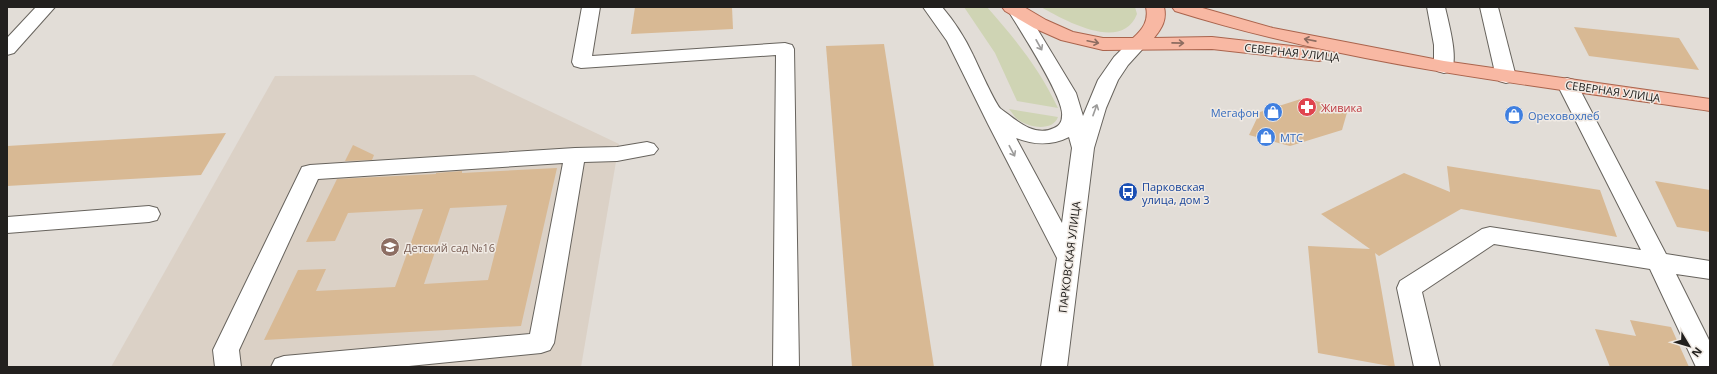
<svg xmlns="http://www.w3.org/2000/svg" width="1717" height="374" viewBox="0 0 1717 374" font-family="'Open Sans',sans-serif">
	<style>
		.built { fill: #dbd1c6 }
		.green { fill: #cfd4b4 }
		.building { fill: #d8b994; fill-rule: evenodd }
		.lines { fill: none; stroke-linecap: round; stroke-linejoin: round }
		.minor-casing { stroke: #67635d; stroke-width: 2 }
		.major-casing { stroke: #aa644d; stroke-width: 2 }
		.minor { fill: #fff; fill-rule: evenodd }
		.major { fill: #f8b8a3; fill-rule: evenodd }
		.oneway { stroke: #8d6c60 }
		.oneway2 { stroke: #9c9b9a }
		.labels { text-anchor: middle; dominant-baseline: central; stroke-width: 3; stroke-linejoin: round; paint-order: stroke }
		.street-label { font-size: 11px; fill: #22201e; stroke: #f0eae4 }
		.health-label { font-size: 11px; fill: #be3a42; stroke: #f0eae4; text-anchor: start }
		.shop-label { font-size: 11px; fill: #366cbe; stroke: #f0eae4; text-anchor: start }
		.transit-label { font-size: 11px; fill: #164399; stroke: #f0eae4; text-anchor: start }
		.education-label { font-size: 11px; fill: #785e54; stroke: #f0eae4; text-anchor: start }
	</style>
	<rect width="100%" height="100%" fill="#e2ddd7"/>
	<polygon class="built" points="474,75 619,144 581,367 111,367 275,76"/>
	<g class="green">
		<path d="M 964,7 L 987,7 C 1016,40 1039,68 1058,108 L 1017,101 L 995,53 Z"/>
		<path d="M 1041,7 L 1135,7 L 1137,14 C 1122,53 1064,20 1041,7 Z"/>
		<path d="M 1009,109 L 1058,117 C 1053,131 1031,128 1020,121 C 1015,118 1013,114 1009,109 Z"/>
	</g>
	<g class="building">
		<polygon points="635,7 732,7 733,29 631,34"/>
		<polygon points="1574,27 1679,38 1699,70 1589,56"/>
		<polygon points="884,44 934,367 852,367 826,46"/>
		<polygon points="1304,98 1348,109 1342,130 1290,146 1249,135 1260,112"/>
		<polygon points="226,133 201,175 7,186 7,146"/>
		<polygon points="353,145 374,155 372,160 345,161"/>
		<polygon points="1447,166 1600,190 1617,237 1461,209 1379,256 1375,253 1395,367 1318,353 1308,246 1370,249 1321,214 1404,173 1450,192"/>
		<path d="M 557,168 L 521,326 L 264,340 L 298,270 L 326,269 L 316,291 L 395,287 L 423,209 L 348,213 L 335,241 L 306,242 L 337,179 L 436,174 L 436,173 L 462,171 L 462,173 ZM 507,205 L 488,280 L 424,284 L 450,208 Z"/>
		<polygon points="1655,181 1710,190 1710,232 1677,227"/>
		<polygon points="1630,320 1671,327 1689,367 1610,367 1595,329 1636,336"/>
	</g>
	<g class="lines">
		<g class="minor-casing">
			<g id="minor">
				<polygon points="36,7 55,7 14,53 7,55 7,38"/>
				<polygon points="582,7 600,7 592,56 785,43 792,45 794,49 799,367 773,367 776,55 581,68 574,66 572,62"/>
				<path d="M 923,7 L 942,7 C 954,21 965,38 973,55 C 977,63 996,106 1001,109 C 1015,119 1034,138 1054,128 C 1059,126 1062,122 1062,116 C 1065,99 1020,30 1009,12 L 1012,8 L 1019,7 L 1024,8 L 1027,12 L 1076,93 L 1083,116 L 1098,80 L 1114,57 L 1132,39 L 1139,37 L 1146,39 L 1148,43 L 1128,65 L 1118,80 L 1106,108 L 1094,148 L 1067,367 L 1041,367 L 1057,258 L 988,124 L 947,41 ZM 1069,137 L 1072,148 L 1062,223 L 1016,138 C 1034,145 1051,146 1069,137 Z"/>
				<path d="M 1427,7 L 1445,7 C 1448,21 1459,59 1451,71 L 1444,73 L 1437,71 L 1434,67 L 1434,45 Z"/>
				<polygon points="1480,7 1498,7 1516,77 1513,81 1506,83 1499,81 1496,77"/>
				<polygon points="1567,78 1574,80 1577,84 1666,254 1710,261 1710,279 1676,274 1710,342 1710,367 1696,367 1650,269 1494,244 1422,292 1440,367 1414,367 1397,288 1400,281 1482,229 1490,227 1641,250 1557,84 1560,80"/>
				<polygon points="647,142 654,144 658,149 654,154 617,161 584,162 554,343 550,350 541,353 399,367 271,367 275,359 284,356 530,334 563,163 318,179 239,350 241,367 215,367 213,350 302,167 310,165 575,148 617,147"/>
				<polygon points="149,206 157,208 160,214 157,220 149,222 7,233 7,217"/>
			</g>
		</g>
		<g class="major-casing">
			<g id="major">
				<path d="M 1002,7 L 1024,7 L 1046,20 L 1073,32 L 1103,38 L 1133,38 C 1143,29 1149,21 1146,7 L 1164,7 C 1167,20 1162,28 1154,38 L 1212,37 L 1319,49 L 1326,51 L 1328,55 L 1326,59 L 1319,61 L 1212,49 L 1103,50 L 1061,40 L 1034,28 L 1005,11 Z"/>
				<path d="M 1172,7 L 1199,7 L 1273,28 L 1444,61 L 1710,99 L 1710,111 C 1531,85 1348,65 1175,11 Z"/>
			</g>
		</g>
		<use href="#minor" class="minor"/>
		<use href="#major" class="major"/>
	</g>
	<defs><path id="oneway-shaft" d="M-6 0H5M1.5-3L5.5 0L1.5 3" fill="none" stroke-width="1.6" stroke-linecap="round" stroke-linejoin="round"/></defs>
	<g class="oneway">
		<use href="#oneway-shaft" transform="translate(1310 40) rotate(-169)"/>
		<use href="#oneway-shaft" transform="translate(1093 42) rotate(12)"/>
		<use href="#oneway-shaft" transform="translate(1178 43) rotate(1)"/>
	</g>
	<g class="oneway2">
		<use href="#oneway-shaft" transform="translate(1039 45) rotate(61)"/>
		<use href="#oneway-shaft" transform="translate(1095 110) rotate(-70)"/>
		<use href="#oneway-shaft" transform="translate(1012 151) rotate(62)"/>
	</g>
	<defs>
		<g id="pharmacy-disc" transform="scale(1)"><circle r="9.5" fill="#e0444e" stroke="#f0eae4"/><path d="M-2-6h4v4h4v4h-4v4h-4v-4h-4v-4h4Z" fill="#fff"/></g>
		<g id="shop-disc" transform="scale(1)"><circle r="9.5" fill="#3f7fe0" stroke="#f0eae4"/><path d="M-5-2.5h2.3a2.7 3.5 0 0 1 5.4 0H5L5.5 6h-11ZM-1.5-2.5h3a1.5 2.3 0 0 0-3 0Z" fill="#fff"/></g>
		<g id="bus-disc" transform="scale(1)"><circle r="9.5" fill="#1a4fb4" stroke="#f0eae4"/><path d="M-5-6H5V4H4V6H2V4H-2V6H-4V4H-5ZM-3.5-4V0h7V-4ZM-3.5 1.2v1.5H-2V1.2ZM2 1.2v1.5H3.5V1.2Z" fill="#fff"/></g>
		<g id="school-disc" transform="scale(1)"><circle r="9.5" fill="#8d6e63" stroke="#f0eae4"/><path d="M0-5L7-2L0 1L-7-2ZM-4 1L0 2.5L4 1V4Q0 6-4 4Z" fill="#fff"/></g>
	</defs>
	<g fill-rule="evenodd">
		<use href="#pharmacy-disc" x="1307" y="107"/>
		<use href="#shop-disc" x="1273" y="112"/>
		<use href="#shop-disc" x="1514" y="115"/>
		<use href="#shop-disc" x="1266" y="137"/>
		<use href="#bus-disc" x="1128" y="192"/>
		<use href="#school-disc" x="390" y="247"/>
	</g>
	<g class="labels">
		<g class="street-label">
			<text transform="translate(1292 52) rotate(6)">СЕВЕРНАЯ УЛИЦА</text>
			<text transform="translate(1613 91) rotate(8)">СЕВЕРНАЯ УЛИЦА</text>
			<text transform="translate(1069 257) rotate(-83)">ПАРКОВСКАЯ УЛИЦА</text>
		</g>
		<g class="health-label">
			<text x="1321" y="107">Живика</text>
		</g>
		<g class="shop-label">
			<text x="1259" y="112" text-anchor="end">Мегафон</text>
			<text x="1528" y="115">Ореховохлеб</text>
			<text x="1280" y="137">МТС</text>
		</g>
		<g class="transit-label">
			<text x="1142" y="186">Парковская<tspan x="1142" dy="13">улица, дом 3</tspan></text>
		</g>
		<g class="education-label">
			<text x="404" y="247">Детский сад №16</text>
		</g>
	</g>
	<rect width="1717" height="374" fill="none" stroke="#22201e" stroke-width="16"/>
	<g transform="translate(1689 346) rotate(128)" stroke="#f0eae4" stroke-width="3" paint-order="stroke">
	<path d="M0-3L7 15L0 10L-7 15Z" fill="#22201e"/>
	<text y="-6" font-size="11" font-weight="bold" text-anchor="middle" fill="#22201e">N</text>
	</g>
</svg>
